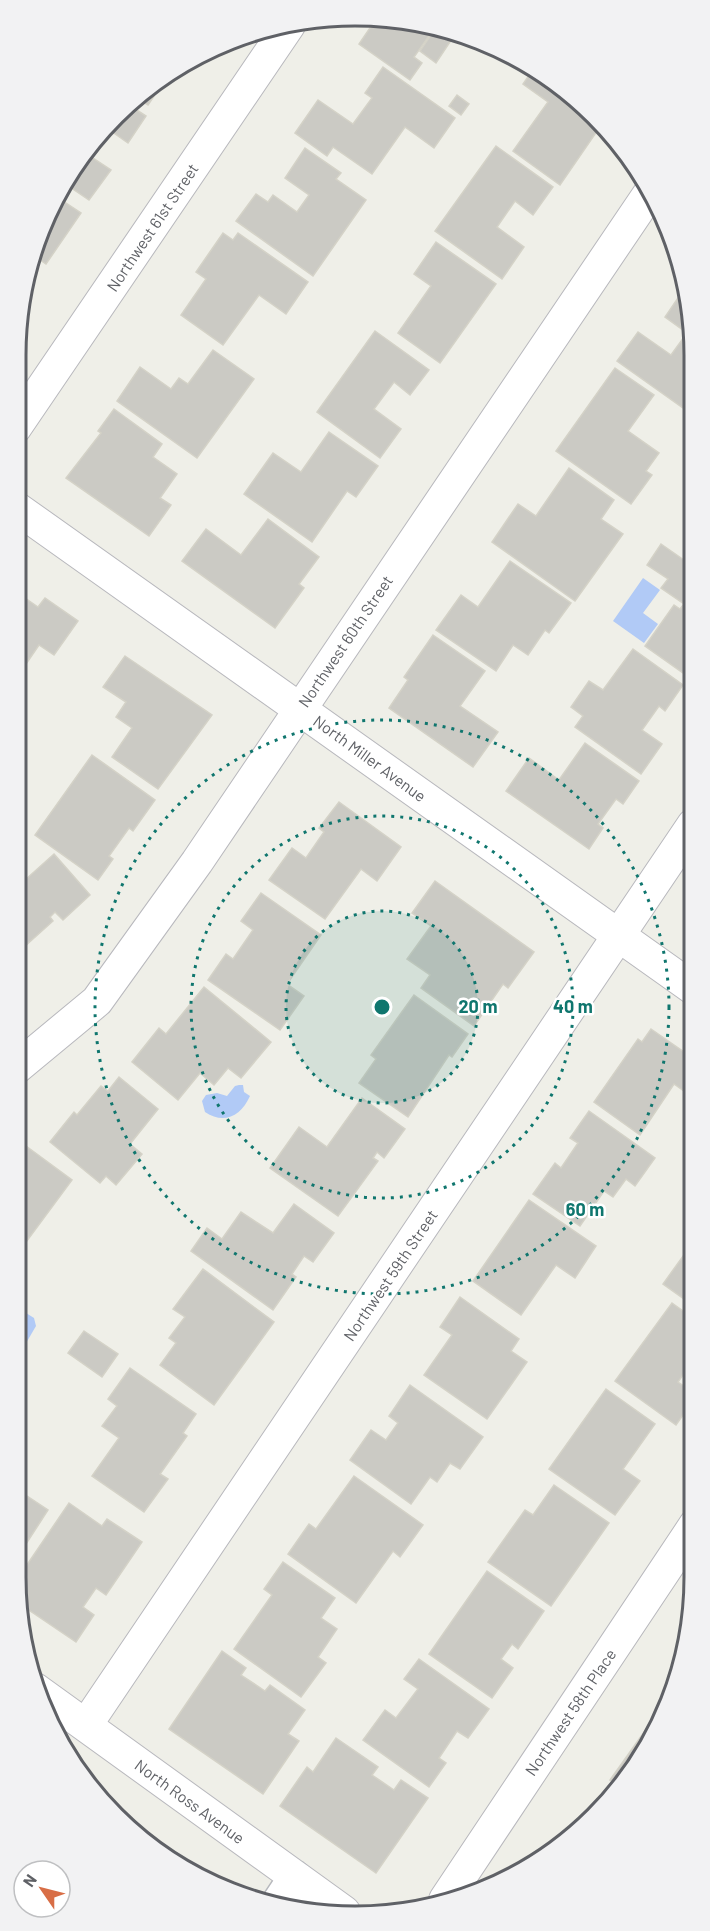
<svg xmlns="http://www.w3.org/2000/svg" width="710" height="1931" viewBox="0 0 710 1931" font-family="Barlow,sans-serif">
	<style>
		.water { fill: #b1caf6 }
		.building { fill: #cbcac4; stroke: #d4d2c7; stroke-width: 1.5 }
		.lines { fill: none; stroke-linecap: round; stroke-linejoin: round }
		.street-casing { stroke: #b8b8bd; stroke-width: 34 }
		.secondary-casing { stroke: #b6b8bd; stroke-width: 36 }
		.street { stroke: #fff; stroke-width: 32 }
		.secondary { stroke: #fff; stroke-width: 33 }
		.ring { fill: none; stroke: #0f766e; stroke-width: 3; stroke-dasharray: 3 6 }
		.labels { text-anchor: middle; dominant-baseline: central; stroke-width: 5; stroke-linejoin: round; paint-order: stroke }
		.street-label { font-size: 16px; fill: #5f6166; stroke: #fff }
		.rim { fill: none; stroke: #5f6166; stroke-width: 3 }
		.centre { fill: #0f766e; stroke: #fff; stroke-width: 3 }
		.ring-label { font-size: 18px; text-anchor: middle; font-weight: bold; fill: #0f766e; stroke: #fff; stroke-width: 5; stroke-linejoin: round; paint-order: stroke }
	</style>
	<rect width="100%" height="100%" fill="#efefe8"/>
	<g class="water">
		<polygon points="643,578 660,590 643,613 658,624 644,643 613,621"/>
		<path d="M 239,1085 L 243,1085 L 244,1092 L 250,1096 C 241,1116 224,1125 205,1112 L 202,1101 L 206,1095 L 217,1093 L 227,1096 L 235,1086 Z"/>
		<polygon points="26,1313 34,1318 36,1326 15,1362 15,1315"/>
	</g>
	<g class="building">
		<polygon points="374,22 436,26 414,57 422,63 410,80 359,44"/>
		<polygon points="437,26 456,33 436,63 420,51"/>
		<polygon points="184,62 169,83 165,80 148,105 140,100"/>
		<polygon points="383,67 455,118 434,148 405,127 372,174 333,147 327,156 295,133 318,100 353,124 372,98 365,93"/>
		<polygon points="534,68 602,124 560,185 513,151 548,102 523,84"/>
		<polygon points="457,95 469,104 461,115 449,106"/>
		<polygon points="132,107 146,116 128,143 108,129 90,156 111,170 89,200 67,185 85,148"/>
		<polygon points="496,146 553,187 533,215 515,201 497,227 524,247 502,279 435,231"/>
		<polygon points="305,148 341,173 336,179 366,200 313,276 236,221 256,194 268,202 273,195 297,212 309,195 285,178"/>
		<polygon points="60,199 81,213 46,264 40,260 25,282 27,267"/>
		<polygon points="223,233 233,240 238,233 308,282 286,314 259,295 223,345 181,315 206,279 196,272"/>
		<polygon points="436,242 496,284 440,363 398,333 431,286 414,274"/>
		<polygon points="684,289 692,310 692,410 690,413 617,361 638,332 671,355 687,333 665,317"/>
		<polygon points="375,331 429,370 410,395 394,382 374,409 401,429 380,458 317,412"/>
		<polygon points="213,350 254,379 197,458 117,401 140,367 171,389 179,378 188,384"/>
		<polygon points="615,368 654,395 628,431 659,453 646,471 652,475 631,504 556,451"/>
		<polygon points="114,409 162,444 153,457 177,474 160,498 171,505 149,536 66,478 101,433 98,431"/>
		<polygon points="329,432 378,466 356,497 347,491 312,542 244,494 273,453 301,472"/>
		<polygon points="569,468 614,500 601,519 623,534 575,601 492,542 518,504 536,516"/>
		<polygon points="268,519 319,557 299,584 304,588 275,628 182,561 206,529 241,555"/>
		<polygon points="661,544 684,560 687,556 693,560 693,680 645,646 674,605 680,609 684,604 661,588 668,579 647,565"/>
		<polygon points="510,561 571,603 549,633 545,630 528,655 513,645 496,671 436,630 461,595 478,607"/>
		<polygon points="15,591 38,607 45,598 78,621 54,655 39,645 15,680"/>
		<polygon points="433,635 485,671 460,706 498,732 473,767 389,708 408,680 404,677"/>
		<polygon points="633,649 683,685 665,711 659,706 642,730 662,744 641,774 575,727 583,716 571,707 589,681 603,690"/>
		<polygon points="125,656 212,715 158,789 112,757 132,728 116,717 126,702 103,687"/>
		<polygon points="585,743 639,781 623,804 616,799 598,824 603,828 589,849 506,791 529,758 559,780"/>
		<polygon points="92,755 155,800 133,831 129,828 109,856 113,859 98,880 35,835"/>
		<polygon points="339,802 401,847 377,881 361,869 325,919 269,880 292,848 306,858 324,832 319,828"/>
		<polygon points="54,854 90,895 63,920 55,912 50,917 53,921 15,955 15,889"/>
		<polygon points="435,881 534,952 508,988 503,984 474,1026 421,988 430,975 407,959 431,926 412,913"/>
		<polygon points="261,893 321,935 287,984 304,996 280,1030 208,980 226,954 233,959 253,930 241,921"/>
		<polygon points="204,987 271,1042 241,1078 228,1068 214,1085 200,1073 178,1100 132,1062 159,1028 166,1034"/>
		<polygon points="414,995 468,1034 452,1057 449,1055 408,1117 359,1083 376,1059 371,1055"/>
		<polygon points="651,1029 694,1059 694,1107 684,1100 688,1094 674,1084 640,1135 594,1102 638,1039 642,1042"/>
		<polygon points="119,1077 158,1109 130,1144 142,1154 116,1185 106,1176 100,1183 50,1142 74,1112 77,1115 101,1086 108,1091"/>
		<polygon points="362,1098 405,1129 384,1158 377,1152 373,1158 378,1161 338,1216 270,1168 299,1127 327,1147"/>
		<polygon points="589,1111 655,1158 635,1186 626,1179 613,1197 604,1191 580,1226 533,1194 555,1163 561,1168 578,1143 570,1138"/>
		<polygon points="26,1146 72,1180 15,1257 15,1162"/>
		<polygon points="529,1200 596,1246 575,1278 556,1265 521,1315 473,1281"/>
		<polygon points="294,1204 334,1233 313,1262 304,1256 292,1274 296,1277 273,1310 191,1251 207,1228 222,1239 241,1212 273,1233"/>
		<polygon points="686,1252 694,1258 694,1306 663,1284"/>
		<polygon points="203,1269 274,1322 214,1405 160,1365 176,1343 169,1338 185,1317 173,1309"/>
		<polygon points="460,1297 519,1339 511,1351 527,1362 487,1419 424,1375 452,1335 440,1327"/>
		<polygon points="672,1303 694,1319 694,1359 678,1382 695,1394 695,1398 676,1425 615,1381"/>
		<polygon points="84,1331 118,1354 102,1377 68,1353"/>
		<polygon points="130,1368 196,1414 183,1433 187,1436 160,1474 168,1479 144,1512 92,1476 119,1438 102,1426 117,1406 108,1399"/>
		<polygon points="410,1385 483,1437 460,1469 450,1463 437,1482 430,1477 411,1504 350,1460 371,1430 386,1440 398,1423 389,1416"/>
		<polygon points="606,1389 655,1424 623,1469 640,1481 615,1515 549,1469"/>
		<polygon points="354,1476 423,1525 400,1557 393,1551 356,1603 288,1554 309,1524 316,1529"/>
		<polygon points="554,1485 609,1523 551,1606 488,1562 525,1510 533,1515"/>
		<polygon points="15,1488 48,1510 15,1561"/>
		<polygon points="69,1503 102,1526 107,1519 142,1542 106,1595 96,1588 83,1607 94,1615 76,1642 20,1604 16,1581"/>
		<polygon points="283,1562 335,1598 321,1618 337,1629 318,1657 326,1663 301,1697 234,1649 272,1595 264,1589"/>
		<polygon points="487,1571 544,1611 518,1649 512,1644 501,1659 513,1668 492,1698 429,1654"/>
		<polygon points="222,1651 246,1668 241,1675 265,1691 270,1685 305,1710 288,1734 299,1741 263,1794 169,1729"/>
		<polygon points="419,1659 489,1709 468,1738 457,1731 439,1758 446,1763 429,1787 363,1740 385,1710 396,1718 418,1689 404,1679"/>
		<polygon points="664,1704 625,1783 620,1787 610,1780"/>
		<polygon points="336,1738 378,1767 372,1775 394,1790 401,1780 428,1798 376,1873 280,1806 307,1767 313,1772"/>
		<polygon points="607,1789 613,1794 589,1817"/>
	</g>
	<g class="lines">
		<g class="street-casing">
			<g id="street">
				<polyline points="15,428 289,25"/>
				<polyline points="15,507 694,989"/>
				<polyline points="15,1069 97,1001 197,862 651,191"/>
				<polyline points="35,1689 344,1912"/>
				<polyline points="86,1725 693,825"/>
				<polyline points="445,1900 695,1525"/>
			</g>
		</g>
		<g class="secondary-casing">
			<polyline id="secondary" points="279,1902 295,1878"/>
		</g>
		<use href="#street" class="street"/>
		<use href="#secondary" class="secondary"/>
	</g>
	<circle cx="382" cy="1007" r="96" fill="#0f766e" fill-opacity=".12"/>
	<g class="ring">
		<circle cx="382" cy="1007" r="96"/>
		<circle cx="382" cy="1007" r="191"/>
		<circle cx="382" cy="1007" r="287"/>
	</g>
	<g class="labels">
		<g class="street-label">
			<text transform="translate(152 227) rotate(-56)">Northwest 61st Street</text>
			<text transform="translate(345 641) rotate(-56)">Northwest 60th Street</text>
			<text transform="translate(370 758) rotate(36)">North Miller Avenue</text>
			<text transform="translate(390 1275) rotate(-56)">Northwest 59th Street</text>
			<text transform="translate(570 1712) rotate(-56)">Northwest 58th Place</text>
			<text transform="translate(190 1801) rotate(36)">North Ross Avenue</text>
		</g>
	</g>
	<path d="M0 0H710V1931H0ZM355 26H355A329 329 0 0 1 684 355V1577A329 329 0 0 1 355 1906H355A329 329 0 0 1 26 1577V355A329 329 0 0 1 355 26Z" fill="#f2f2f3" fill-rule="evenodd"/>
	<path class="rim" d="M355 26H355A329 329 0 0 1 684 355V1577A329 329 0 0 1 355 1906H355A329 329 0 0 1 26 1577V355A329 329 0 0 1 355 26Z"/>
	<circle cx="382" cy="1007" r="9" class="centre"/>
	<g class="ring-label">
		<text x="478" y="1013">20 m</text>
		<text x="573" y="1013">40 m</text>
		<text x="585" y="1216">60 m</text>
	</g>
	<g transform="translate(42 1889) rotate(305)"><circle r="28" fill="#ffffff" stroke="#bfc0c2" stroke-width="1.5"/>
	<path d="M0-4.5L10 22L0 15L-10 22Z" fill="#d86e46"/>
	<text y="-9" font-size="16" font-weight="bold" text-anchor="middle" fill="#5f6166">N</text>
	</g>
</svg>
